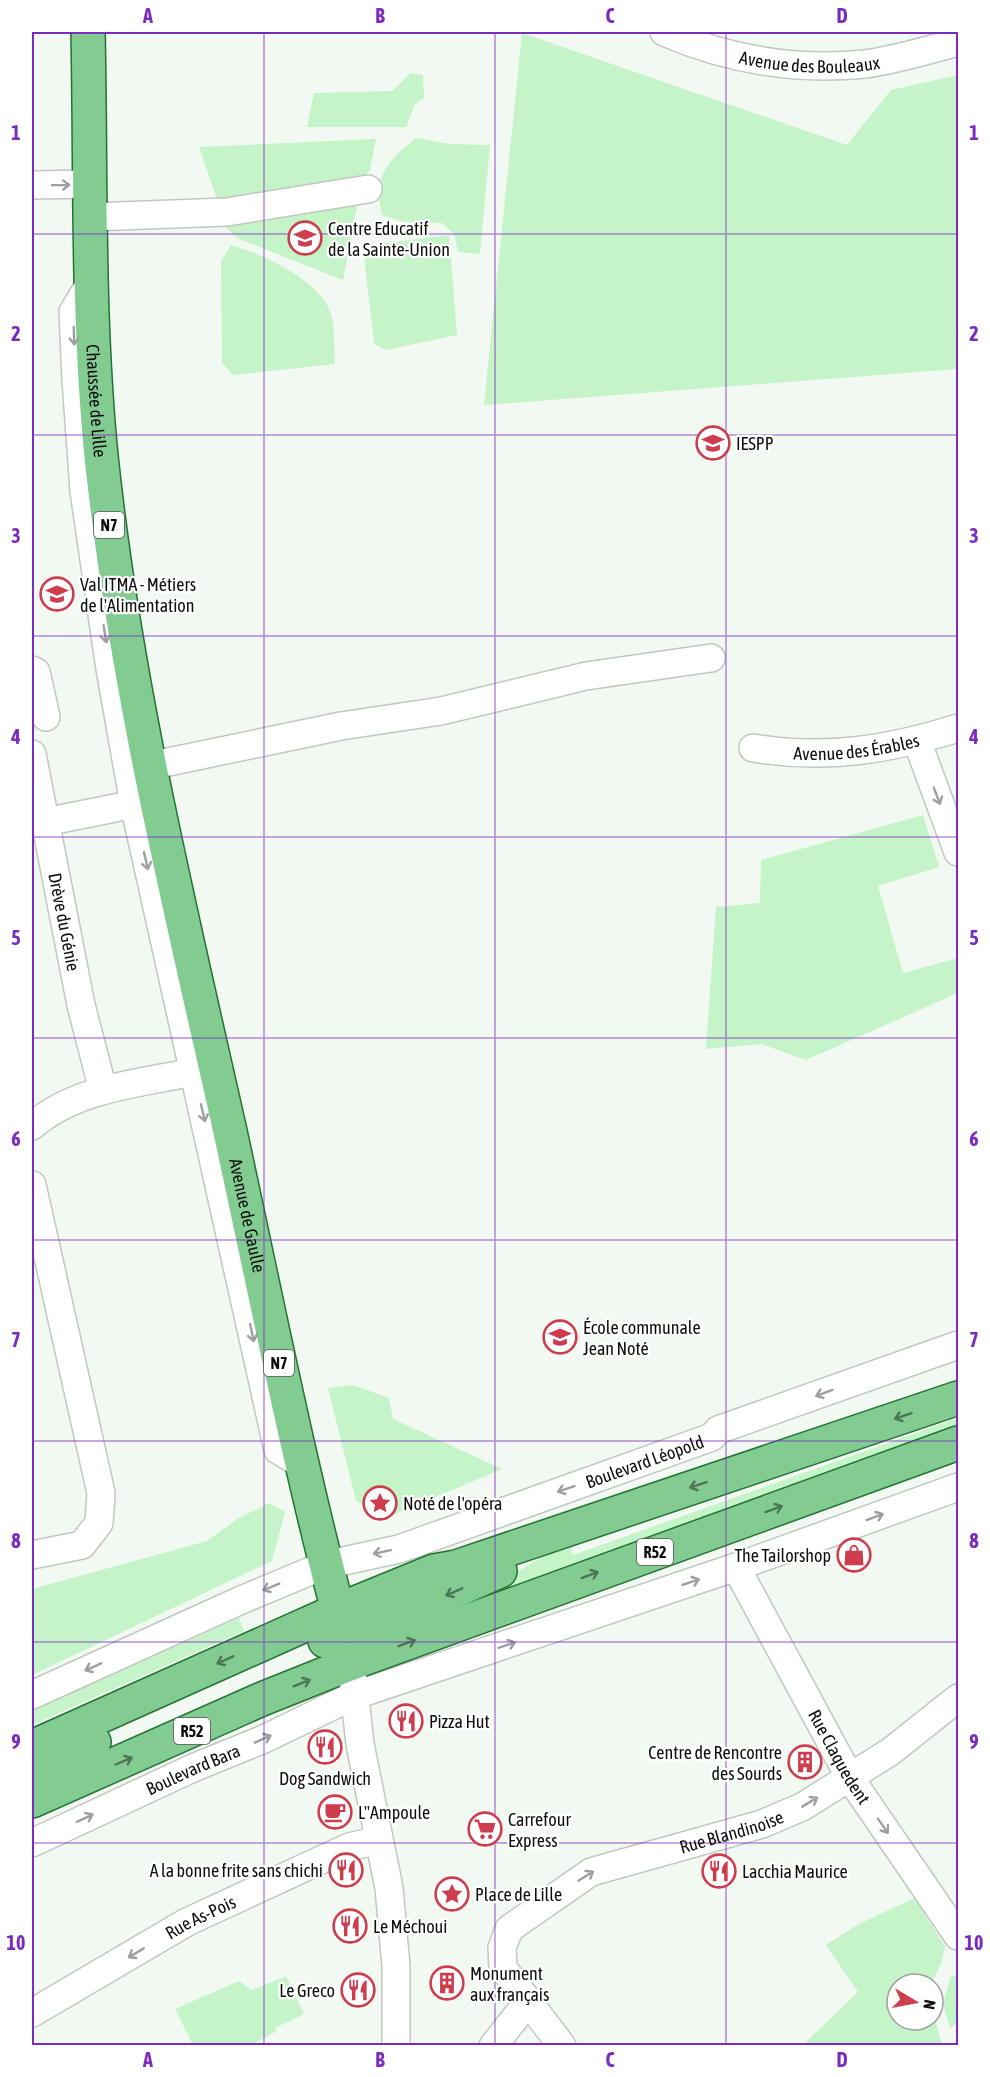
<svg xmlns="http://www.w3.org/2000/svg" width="990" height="2077" viewBox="0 0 990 2077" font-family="'Asap Condensed',sans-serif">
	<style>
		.green { fill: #c4f4c7 }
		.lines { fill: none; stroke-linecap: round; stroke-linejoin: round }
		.minor-tunnel { stroke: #d0d6d0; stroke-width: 27; stroke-dasharray: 27 14; stroke-linecap: butt }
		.minor-casing { stroke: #c1c7c1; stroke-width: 30 }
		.major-casing { stroke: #237333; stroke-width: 36 }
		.minor { stroke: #fff; stroke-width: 27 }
		.major { stroke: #82cb91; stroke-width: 33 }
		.oneway { stroke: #9e9f9e }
		.oneway2 { stroke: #4d7656 }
		.grid { fill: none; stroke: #7b2cbf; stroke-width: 1.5; stroke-opacity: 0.55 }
		.labels { text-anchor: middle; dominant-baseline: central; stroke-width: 4.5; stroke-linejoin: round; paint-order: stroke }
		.shield { fill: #fff; stroke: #565756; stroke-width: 1.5 }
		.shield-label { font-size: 16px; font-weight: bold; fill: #0d0f0d }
		.street-label { font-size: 18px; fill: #0d0f0d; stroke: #fff }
		.poi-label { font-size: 18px; fill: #0d0f0d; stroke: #fff; text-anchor: start }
		.neatline { fill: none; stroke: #7b2cbf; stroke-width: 2 }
		.grid-label { font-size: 20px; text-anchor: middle; font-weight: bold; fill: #7b2cbf }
	</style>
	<rect width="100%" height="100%" fill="#f2f9f3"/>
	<g class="green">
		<polygon points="522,33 847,145 891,90 958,75 958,369 484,405"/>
		<polygon points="411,73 423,75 424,98 415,104 406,127 307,127 314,93 392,91"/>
		<path d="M 416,138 L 449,144 L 490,145 L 480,254 L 458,252 L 454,234 L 442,223 L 404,222 L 382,215 C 373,177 386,162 416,138 Z"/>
		<polygon points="376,139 370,170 358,182 219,205 199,147"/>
		<polygon points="358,201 343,280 237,238 225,227 234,217"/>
		<polygon points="449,235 457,335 386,350 374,344 363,246"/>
		<path d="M 231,245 C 263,255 325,281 332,318 C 335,333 334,349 335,364 L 233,375 L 222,363 L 221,261 Z"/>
		<polygon points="923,815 939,867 878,886 903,973 958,958 958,993 806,1060 761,1044 706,1049 716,907 760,903 761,860"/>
		<polygon points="353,1385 389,1398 393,1419 502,1469 388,1517 356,1501 328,1388"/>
		<polygon points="958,1407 571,1547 573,1555 958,1418 958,1430 451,1612 575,1537"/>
		<polygon points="269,1503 285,1512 272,1561 32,1675 32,1589 207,1541 237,1519"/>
		<polygon points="239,1618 244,1631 32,1725 32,1711"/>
		<polygon points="914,1898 945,1946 942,1961 931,1984 897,1984 897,2020 933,2020 933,2012 942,2045 803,2045 858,1992 826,1945 857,1925"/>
		<polygon points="958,1975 958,2022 950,2028 943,2004 951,1976"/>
		<polygon points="286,1976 304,2014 275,2028 277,2031 251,2045 193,2045 175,2009 239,1981 252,1990"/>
	</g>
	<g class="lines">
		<polyline class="minor-tunnel" points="32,2045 32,2046"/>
		<g class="minor-casing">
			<g id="minor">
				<path id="s1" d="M 664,32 C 727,59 796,71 865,64 C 896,60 928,50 958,42"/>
				<polyline points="32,185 91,184"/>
				<polyline points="91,217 227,212 368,189"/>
				<polyline points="91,282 73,312 76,380 84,491 110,669 134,804 278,1450 301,1464"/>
				<polyline points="32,670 36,672 46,717"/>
				<polyline points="917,741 958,852"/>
				<path id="s2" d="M 753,748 C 826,760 888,750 958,728"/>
				<path id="s3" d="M 32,754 L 81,1005 L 103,1090"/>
				<polyline points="149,766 341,726 441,711 586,676 711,658"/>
				<polyline points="45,822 150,801"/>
				<path d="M 32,1126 C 81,1084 151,1083 211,1068"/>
				<polyline points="32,1185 101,1493 99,1523 82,1545 32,1555"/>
				<path id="s4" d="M 736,1567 L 850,1778 L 958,1936"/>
				<polyline points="353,1679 360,1744 389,1888 396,1966 396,2046"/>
				<path id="s5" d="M 32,1695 L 239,1601 L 325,1565 L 399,1549 L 712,1437 L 718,1430 L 958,1345"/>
				<path id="s6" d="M 32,1843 L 193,1768 L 264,1739 L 353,1696 L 736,1567 L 958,1487"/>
				<path id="s7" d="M 32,2013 L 187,1922 L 349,1847 L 379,1840"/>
				<polyline points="493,2046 519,2013 534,2007"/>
				<path id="s8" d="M 562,2046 L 503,1968 L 502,1948 L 509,1929 L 591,1872 L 762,1824 L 802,1807 L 890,1752 L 958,1698"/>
			</g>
		</g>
		<g class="major-casing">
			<g id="major">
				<path id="s9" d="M 88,32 C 91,173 87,315 101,456 C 125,684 179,905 229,1127 C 268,1307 303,1486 352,1663"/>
				<polyline points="325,1641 439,1598 500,1571"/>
				<polyline points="32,1747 336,1611 434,1571 456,1567 958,1398"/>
				<polyline points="32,1774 94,1742"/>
				<polyline points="32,1801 262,1699 352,1663 958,1443"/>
			</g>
		</g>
		<use href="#minor" class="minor"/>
		<use href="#major" class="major"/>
	</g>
	<defs><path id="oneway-shaft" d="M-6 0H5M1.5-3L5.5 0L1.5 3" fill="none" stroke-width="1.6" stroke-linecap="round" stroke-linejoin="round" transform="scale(1.5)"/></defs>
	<g class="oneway">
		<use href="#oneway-shaft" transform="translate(61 185) rotate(-1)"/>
		<use href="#oneway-shaft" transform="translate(74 336) rotate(88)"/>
		<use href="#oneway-shaft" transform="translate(105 634) rotate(81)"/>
		<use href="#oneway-shaft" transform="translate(937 796) rotate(69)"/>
		<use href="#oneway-shaft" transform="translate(146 861) rotate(77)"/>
		<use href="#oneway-shaft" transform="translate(203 1113) rotate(77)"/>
		<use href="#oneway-shaft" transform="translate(252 1333) rotate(78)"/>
		<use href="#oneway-shaft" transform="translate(824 1393) rotate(160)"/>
		<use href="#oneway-shaft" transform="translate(566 1489) rotate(161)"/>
		<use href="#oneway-shaft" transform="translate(875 1517) rotate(-20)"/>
		<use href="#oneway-shaft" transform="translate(382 1552) rotate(168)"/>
		<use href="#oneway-shaft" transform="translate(691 1582) rotate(-19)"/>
		<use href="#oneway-shaft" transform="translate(271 1587) rotate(158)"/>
		<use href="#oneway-shaft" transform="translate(507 1645) rotate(-19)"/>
		<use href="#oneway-shaft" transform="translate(93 1667) rotate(156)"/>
		<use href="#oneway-shaft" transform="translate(263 1739) rotate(-24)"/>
		<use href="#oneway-shaft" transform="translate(810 1802) rotate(-31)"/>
		<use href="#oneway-shaft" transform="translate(85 1818) rotate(-25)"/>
		<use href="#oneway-shaft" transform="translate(883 1826) rotate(55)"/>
		<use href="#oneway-shaft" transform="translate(586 1876) rotate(-32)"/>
		<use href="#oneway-shaft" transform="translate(136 1953) rotate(149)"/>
	</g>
	<g class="oneway2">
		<use href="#oneway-shaft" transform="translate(903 1416) rotate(161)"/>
		<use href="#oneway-shaft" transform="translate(698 1485) rotate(161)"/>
		<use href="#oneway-shaft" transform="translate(774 1509) rotate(-20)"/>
		<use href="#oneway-shaft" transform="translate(590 1575) rotate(-20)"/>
		<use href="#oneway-shaft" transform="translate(454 1592) rotate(156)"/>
		<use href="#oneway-shaft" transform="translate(407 1643) rotate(-21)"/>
		<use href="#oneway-shaft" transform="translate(225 1660) rotate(156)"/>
		<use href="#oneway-shaft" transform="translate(302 1683) rotate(-22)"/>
		<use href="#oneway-shaft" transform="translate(124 1761) rotate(-23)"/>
	</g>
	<path class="grid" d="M 264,32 L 264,2046M 495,32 L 495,2046M 726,32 L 726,2046M 32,234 L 958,234M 32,435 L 958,435M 32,636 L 958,636M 32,837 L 958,837M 32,1038 L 958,1038M 32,1240 L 958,1240M 32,1441 L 958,1441M 32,1642 L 958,1642M 32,1843 L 958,1843"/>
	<defs>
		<g id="school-ring" transform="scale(1.725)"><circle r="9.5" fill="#fff" stroke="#cd3d4d" stroke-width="1.5"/><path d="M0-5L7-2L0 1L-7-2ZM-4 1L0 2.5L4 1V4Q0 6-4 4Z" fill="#cd3d4d"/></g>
		<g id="sight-ring" transform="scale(1.725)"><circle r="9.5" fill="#fff" stroke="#cd3d4d" stroke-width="1.5"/><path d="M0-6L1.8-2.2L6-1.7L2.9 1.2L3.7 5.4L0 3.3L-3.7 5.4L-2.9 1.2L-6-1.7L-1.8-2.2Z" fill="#cd3d4d"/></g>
		<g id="shop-ring" transform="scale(1.725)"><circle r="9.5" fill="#fff" stroke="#cd3d4d" stroke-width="1.5"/><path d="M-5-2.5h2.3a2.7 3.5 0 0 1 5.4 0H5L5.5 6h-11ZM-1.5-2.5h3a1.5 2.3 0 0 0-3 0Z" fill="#cd3d4d"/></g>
		<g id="restaurant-ring" transform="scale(1.725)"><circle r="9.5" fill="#fff" stroke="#cd3d4d" stroke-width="1.5"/><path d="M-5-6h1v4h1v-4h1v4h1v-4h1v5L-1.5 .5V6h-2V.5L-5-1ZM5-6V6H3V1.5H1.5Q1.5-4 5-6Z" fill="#cd3d4d"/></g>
		<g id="building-ring" transform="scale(1.725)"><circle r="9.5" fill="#fff" stroke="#cd3d4d" stroke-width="1.5"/><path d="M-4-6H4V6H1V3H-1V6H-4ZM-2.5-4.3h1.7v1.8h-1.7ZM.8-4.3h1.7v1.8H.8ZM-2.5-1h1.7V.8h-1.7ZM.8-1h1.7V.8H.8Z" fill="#cd3d4d"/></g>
		<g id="cafe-ring" transform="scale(1.725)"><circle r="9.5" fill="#fff" stroke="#cd3d4d" stroke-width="1.5"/><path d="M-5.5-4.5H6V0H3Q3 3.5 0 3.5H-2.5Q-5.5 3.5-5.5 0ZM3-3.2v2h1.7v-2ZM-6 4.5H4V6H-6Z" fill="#cd3d4d"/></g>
		<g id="supermarket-ring" transform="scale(1.725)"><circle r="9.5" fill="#fff" stroke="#cd3d4d" stroke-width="1.5"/><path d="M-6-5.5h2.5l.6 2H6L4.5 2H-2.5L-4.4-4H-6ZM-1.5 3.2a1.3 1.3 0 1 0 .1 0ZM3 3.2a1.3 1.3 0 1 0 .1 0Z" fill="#cd3d4d"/></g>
	</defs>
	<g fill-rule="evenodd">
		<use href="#school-ring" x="305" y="238"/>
		<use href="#school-ring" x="713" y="443"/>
		<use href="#school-ring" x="57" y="594"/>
		<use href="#school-ring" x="560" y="1337"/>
		<use href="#sight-ring" x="380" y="1503"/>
		<use href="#shop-ring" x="854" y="1555"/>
		<use href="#restaurant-ring" x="406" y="1721"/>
		<use href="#restaurant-ring" x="325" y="1747"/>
		<use href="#building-ring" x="805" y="1762"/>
		<use href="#cafe-ring" x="335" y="1812"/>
		<use href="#supermarket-ring" x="485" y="1829"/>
		<use href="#restaurant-ring" x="346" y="1870"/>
		<use href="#restaurant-ring" x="719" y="1871"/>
		<use href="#sight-ring" x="452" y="1894"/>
		<use href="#restaurant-ring" x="350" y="1926"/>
		<use href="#building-ring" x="447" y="1983"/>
		<use href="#restaurant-ring" x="358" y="1990"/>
	</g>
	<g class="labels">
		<g class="shield">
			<rect x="94" y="512" width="30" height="26" rx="4.5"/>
			<rect x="264" y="1350" width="30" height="26" rx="4.5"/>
			<rect x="637" y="1539" width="36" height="26" rx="4.5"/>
			<rect x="174" y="1718" width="36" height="26" rx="4.5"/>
		</g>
		<g class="shield-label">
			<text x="109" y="525">N7</text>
			<text x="279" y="1363">N7</text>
			<text x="655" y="1552">R52</text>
			<text x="192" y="1731">R52</text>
		</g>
		<g class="street-label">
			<text stroke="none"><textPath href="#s1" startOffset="150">Avenue des Bouleaux</textPath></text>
			<text stroke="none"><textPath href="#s9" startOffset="369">Chaussée de Lille</textPath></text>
			<text stroke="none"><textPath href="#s2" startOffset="104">Avenue des Érables</textPath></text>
			<text stroke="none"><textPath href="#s3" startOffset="171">Drève du Génie</textPath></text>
			<text stroke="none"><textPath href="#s9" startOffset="1198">Avenue de Gaulle</textPath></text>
			<text stroke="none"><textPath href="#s5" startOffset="657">Boulevard Léopold</textPath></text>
			<text stroke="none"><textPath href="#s4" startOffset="216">Rue Claquedent</textPath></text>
			<text stroke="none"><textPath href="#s6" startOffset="177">Boulevard Bara</textPath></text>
			<text stroke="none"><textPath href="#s8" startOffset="384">Rue Blandinoise</textPath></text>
			<text stroke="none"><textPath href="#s7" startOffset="194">Rue As-Pois</textPath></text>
		</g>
		<g class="poi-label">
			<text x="328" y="228">Centre Educatif<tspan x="328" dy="21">de la Sainte-Union</tspan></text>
			<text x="736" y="443">IESPP</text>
			<text x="80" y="584">Val ITMA - Métiers<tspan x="80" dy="21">de l'Alimentation</tspan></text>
			<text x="583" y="1327">École communale<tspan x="583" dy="21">Jean Noté</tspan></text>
			<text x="403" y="1503">Noté de l'opéra</text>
			<text x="831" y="1555" text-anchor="end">The Tailorshop</text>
			<text x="429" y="1721">Pizza Hut</text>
			<text x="782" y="1752" text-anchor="end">Centre de Rencontre<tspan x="782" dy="21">des Sourds</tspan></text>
			<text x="325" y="1778" text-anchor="middle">Dog Sandwich</text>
			<text x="358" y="1812">L"Ampoule</text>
			<text x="508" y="1819">Carrefour<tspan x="508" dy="21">Express</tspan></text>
			<text x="323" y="1870" text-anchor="end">A la bonne frite sans chichi</text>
			<text x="742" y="1871">Lacchia Maurice</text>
			<text x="475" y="1894">Place de Lille</text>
			<text x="373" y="1926">Le Méchoui</text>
			<text x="470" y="1973">Monument<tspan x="470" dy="21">aux français</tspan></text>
			<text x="335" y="1990" text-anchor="end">Le Greco</text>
		</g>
	</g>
	<rect width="990" height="2077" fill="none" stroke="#ffffff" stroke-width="66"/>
	<g transform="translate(915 2002) rotate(100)"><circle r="28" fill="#ffffff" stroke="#9e9f9e" stroke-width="1.5"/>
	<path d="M0-4.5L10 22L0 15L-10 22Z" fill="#cd3d4d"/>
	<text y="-9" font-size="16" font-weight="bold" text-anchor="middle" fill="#0d0f0d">N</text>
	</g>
	<rect x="33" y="33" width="924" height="2011" class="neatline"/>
	<g class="grid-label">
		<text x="148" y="23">A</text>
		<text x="380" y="23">B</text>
		<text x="610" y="23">C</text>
		<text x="842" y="23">D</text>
		<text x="16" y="140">1</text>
		<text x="974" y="140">1</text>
		<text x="16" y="341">2</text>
		<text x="974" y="341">2</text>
		<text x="16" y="543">3</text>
		<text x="974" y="543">3</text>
		<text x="16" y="744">4</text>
		<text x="974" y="744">4</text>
		<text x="16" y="945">5</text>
		<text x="974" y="945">5</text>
		<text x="16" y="1146">6</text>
		<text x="974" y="1146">6</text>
		<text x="16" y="1347">7</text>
		<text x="974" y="1347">7</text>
		<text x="16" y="1548">8</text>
		<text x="974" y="1548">8</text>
		<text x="16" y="1749">9</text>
		<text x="974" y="1749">9</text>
		<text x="16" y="1950">10</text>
		<text x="974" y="1950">10</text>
		<text x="148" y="2067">A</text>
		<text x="380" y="2067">B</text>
		<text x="610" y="2067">C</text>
		<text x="842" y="2067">D</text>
	</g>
</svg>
